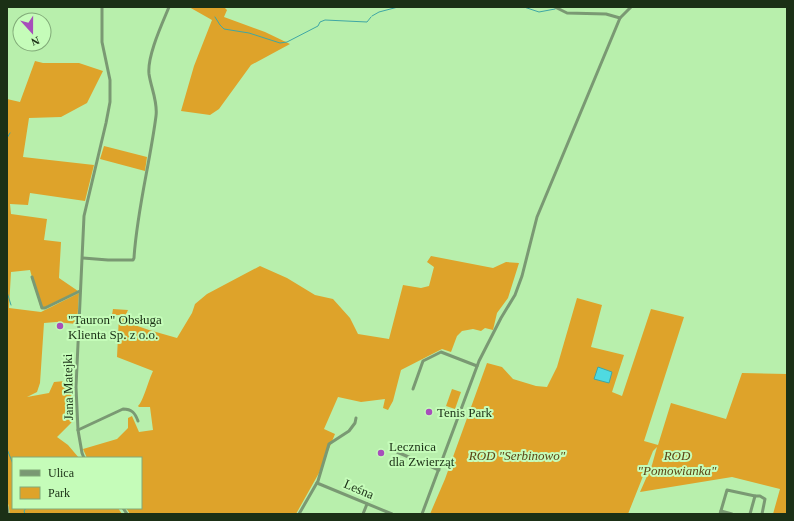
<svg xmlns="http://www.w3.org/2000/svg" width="794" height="521" viewBox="0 0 794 521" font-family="Georgia,serif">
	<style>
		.green { fill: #dea32a }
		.water { fill: #4fdae1; stroke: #3fa7a4 }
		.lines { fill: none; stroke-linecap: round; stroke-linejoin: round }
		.stream { stroke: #3fa7a4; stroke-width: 1 }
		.minor { stroke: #7a9973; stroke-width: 3 }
		.poi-dot { fill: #a74ebb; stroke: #c5fcb9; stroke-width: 1.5 }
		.labels { text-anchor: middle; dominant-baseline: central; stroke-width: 4; stroke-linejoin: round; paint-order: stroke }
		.poi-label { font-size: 13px; fill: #1b3016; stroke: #c5fcb9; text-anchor: start }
		.street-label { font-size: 13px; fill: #1b3016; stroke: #c5fcb9 }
		.park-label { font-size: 13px; font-style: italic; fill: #5c4415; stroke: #c5fcb9 }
	</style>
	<rect width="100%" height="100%" fill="#b8efac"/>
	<g class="green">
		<polygon points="189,7 224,7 227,10 224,17 265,32 290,44 251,65 219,109 210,115 181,111 194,66 212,20"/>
		<polygon points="35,61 43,63 79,63 103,71 87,103 61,117 29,118 23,157 94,165 85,201 30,193 28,205 10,204 11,214 47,219 44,240 61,242 59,278 78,291 41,309 30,270 11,272 9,308 41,312 79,293 77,324 56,322 44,323 40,383 37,392 27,397 49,393 54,382 65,381 72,389 74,418 71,423 57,437 68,445 79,458 13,458 13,508 118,508 122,514 10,514 7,498 7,99 20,102"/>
		<polygon points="104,146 147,157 145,171 100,159"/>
		<path d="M 431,256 L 493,268 L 506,262 L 519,263 L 508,298 L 497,313 L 493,330 L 485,328 L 481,331 L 473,329 L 462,331 L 457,336 L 451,352 L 442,349 L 401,370 L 393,401 L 388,410 L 383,408 L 385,399 L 361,402 L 338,397 L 324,429 L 335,434 L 319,473 L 296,514 L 130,514 L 126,508 L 141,508 L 141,458 L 87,458 L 83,449 L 117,439 L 128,428 L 128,418 L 132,416 L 139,432 L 153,430 L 150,407 L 139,407 L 138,406 C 143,402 149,379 153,371 L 117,357 L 119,315 L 112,315 L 113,309 L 128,310 L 123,321 L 149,330 L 177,338 L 192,313 L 195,304 L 207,294 L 260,266 L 287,278 L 315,295 L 333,299 L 350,318 L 358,334 L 389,339 L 403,285 L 421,288 L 429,286 L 434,267 L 427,262 Z"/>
		<polygon points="577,298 602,305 591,347 624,355 612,392 622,396 651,309 684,317 644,441 658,445 671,403 726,419 742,373 787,374 787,514 773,514 780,489 732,477 640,492 652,465 657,447 653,451 628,514 430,514 445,479 487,363 502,367 513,379 536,386 547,387 557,367"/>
		<polygon points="452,389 461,392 455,409 446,406"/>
	</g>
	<polygon class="water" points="598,367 612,372 609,383 594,379"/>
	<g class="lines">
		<g class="stream">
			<polyline points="524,7 539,12 555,9"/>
			<polyline points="372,16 379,12 398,7"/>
			<polyline points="215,17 220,25 224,29 249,33 280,43 287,42 318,26 320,22 325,20 367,22 371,17"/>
			<polyline points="7,138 10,133"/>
			<polyline points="7,292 11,305"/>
			<polyline points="7,449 13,464"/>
			<polyline points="25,514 24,511 26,508"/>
		</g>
		<g class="minor">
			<polyline points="555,7 567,13 606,14 620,18"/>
			<path d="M 83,258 L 108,260 L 133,260 L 134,258 C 137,210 150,163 156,116 C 158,102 151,88 149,74 C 147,56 162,24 169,7"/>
			<polyline points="32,277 42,308 45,308 80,291"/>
			<polyline points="413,389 423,361 441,352 477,366"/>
			<path d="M 78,430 L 123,409 C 132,409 135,413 138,421"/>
			<polyline points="397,452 439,470"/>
			<polyline points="84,458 82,453 78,430 76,387 84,216 106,123 110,102 110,80 102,42 102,7"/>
			<polyline points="317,483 392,514"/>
			<polyline points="755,496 760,496 765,499 762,514"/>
			<polyline points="7,507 8,514"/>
			<polyline points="123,508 127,514"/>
			<polyline points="721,511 732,514"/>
			<polyline points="299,514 318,481 329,444 349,431 355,423 356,418"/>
			<polyline points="363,514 367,504"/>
			<polyline points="422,514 479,361 501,318 515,295 522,276 537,217 620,18 631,7"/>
			<polyline points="720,514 727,490 755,496 750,514"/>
		</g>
	</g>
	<g class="poi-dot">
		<circle cx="60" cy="326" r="4"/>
		<circle cx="429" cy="412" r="4"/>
		<circle cx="381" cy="453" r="4"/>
	</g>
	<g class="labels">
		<g class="poi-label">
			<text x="68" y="319">"Tauron" Obsługa<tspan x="68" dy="15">Klienta Sp. z o.o.</tspan></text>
			<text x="437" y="412">Tenis Park</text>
			<text x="389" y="446">Lecznica<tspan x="389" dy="15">dla Zwierząt</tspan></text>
		</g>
		<g class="street-label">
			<text transform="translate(68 387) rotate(-91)">Jana Matejki</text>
			<text transform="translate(359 489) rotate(23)">Leśna</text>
		</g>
		<g class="park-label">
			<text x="517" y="455">ROD "Serbinowo"</text>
			<text x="677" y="455">ROD<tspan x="677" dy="15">"Pomowianka"</tspan></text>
		</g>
	</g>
	<rect width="794" height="521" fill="none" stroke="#1b3016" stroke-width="16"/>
	<rect x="12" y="457" width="130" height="52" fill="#c5fcb9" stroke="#81aa78"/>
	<rect x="20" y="470" width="20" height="6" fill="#7a9973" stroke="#81aa78"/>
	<text x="48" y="477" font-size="12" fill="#1b3016">Ulica</text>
	<rect x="20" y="487" width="20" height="12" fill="#dea32a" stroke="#81aa78"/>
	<text x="48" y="497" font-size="12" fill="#1b3016">Park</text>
	<g transform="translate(32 32) rotate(159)"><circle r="19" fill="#c5fcb9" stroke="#81aa78"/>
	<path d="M0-3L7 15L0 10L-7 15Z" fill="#a74ebb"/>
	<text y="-6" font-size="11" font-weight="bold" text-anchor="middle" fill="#1b3016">N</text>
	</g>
</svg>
